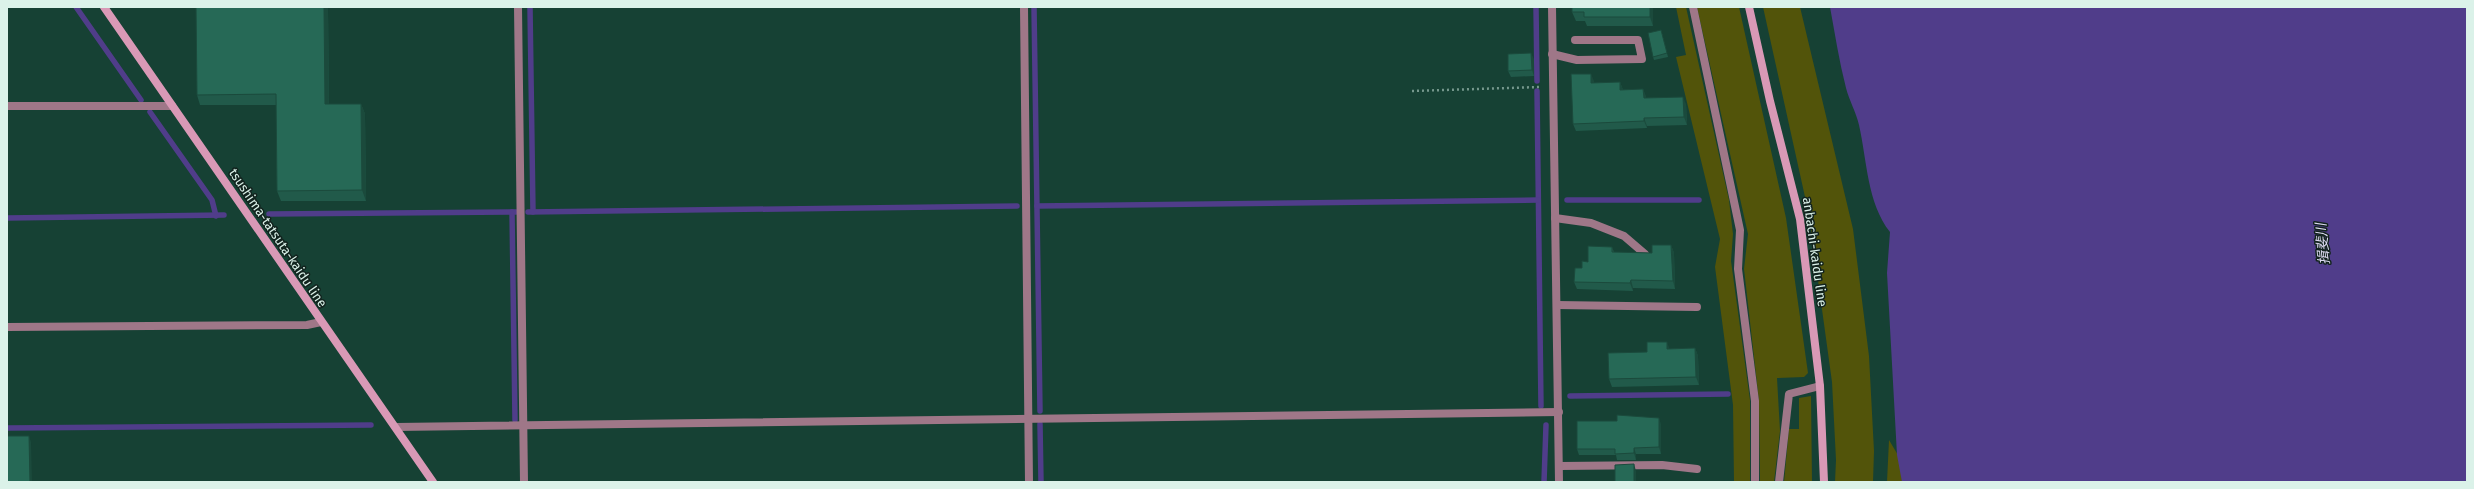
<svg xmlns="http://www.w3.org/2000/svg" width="2474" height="489" viewBox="0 0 2474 489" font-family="'Fira Sans','Noto Sans JP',sans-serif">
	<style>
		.green { fill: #52540a }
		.water { fill: #503d8a }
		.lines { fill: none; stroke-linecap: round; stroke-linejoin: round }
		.stream { stroke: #503d8a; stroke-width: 5.5 }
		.path { stroke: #76988d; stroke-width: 2.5; stroke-dasharray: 2 3; stroke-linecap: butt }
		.service { stroke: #9f7788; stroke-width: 8 }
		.minor { stroke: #9f7788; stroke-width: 8 }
		.secondary { stroke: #d999b6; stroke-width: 8 }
		.wall { fill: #215a4a }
		.shaded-wall { fill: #1b4a3c }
		.building { fill: #266956; stroke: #1b4a3c }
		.labels { text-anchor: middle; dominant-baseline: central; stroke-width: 3; stroke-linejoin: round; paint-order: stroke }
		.street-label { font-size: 13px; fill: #dbf2e9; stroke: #12231e }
		.water-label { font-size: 14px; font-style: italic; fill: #dcd9f0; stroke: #12231e }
	</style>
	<rect width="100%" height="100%" fill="#164134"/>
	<g class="green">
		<polygon points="1676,7 1686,7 1729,200 1733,234 1731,261 1750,400 1750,482 1734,482 1733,405 1715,267 1720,239 1676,57 1686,55"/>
		<polygon points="1697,7 1739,7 1786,218 1808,373 1804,377 1777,378 1780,431 1774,482 1760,482 1759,401 1744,269 1748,234"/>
		<polygon points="1763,7 1800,7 1853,229 1869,356 1874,451 1873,482 1835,482 1836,460 1832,382 1809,215"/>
		<polygon points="1811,396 1812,482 1784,482 1789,429 1799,429 1799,398"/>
		<polygon points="1889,440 1914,482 1887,482"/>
	</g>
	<path class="water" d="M 1830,7 L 2467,7 L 2467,482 L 1902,482 L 1897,455 L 1887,273 L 1890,232 C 1867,203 1867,160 1859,125 C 1856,112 1849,100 1846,88 C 1839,61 1835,34 1830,7 Z"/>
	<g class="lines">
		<g class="stream">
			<polyline points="76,7 141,100"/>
			<polyline points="530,7 533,212"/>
			<polyline points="1034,7 1040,411"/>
			<polyline points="1536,7 1537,81"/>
			<polyline points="1537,91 1541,406"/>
			<polyline points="150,112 212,200 216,216"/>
			<polyline points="1567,200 1699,200"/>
			<polyline points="1037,206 1538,200"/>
			<polyline points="512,212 515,420"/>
			<polyline points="528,212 1017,206"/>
			<polyline points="269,214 516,212"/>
			<polyline points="7,218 224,215"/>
			<polyline points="1570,396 1728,394"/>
			<polyline points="1040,424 1041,482"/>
			<polyline points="7,428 371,425"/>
			<polyline points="1544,482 1546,425"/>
		</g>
		<polyline class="path" points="1412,91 1540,87"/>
		<g class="service">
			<polyline points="1552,54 1577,60 1642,59 1638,40 1575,40"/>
			<polyline points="1555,218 1591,223 1624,236 1645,254"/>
			<polyline points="1557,305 1697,307"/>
			<polyline points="1560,466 1662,465 1697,469"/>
		</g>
		<g class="minor">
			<polyline points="518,7 524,482"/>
			<polyline points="1024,7 1029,482"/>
			<polyline points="1552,7 1559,482"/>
			<polyline points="1693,7 1740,230 1738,269 1755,401 1755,482"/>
			<polyline points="7,106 172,106"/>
			<polyline points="7,327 307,325 321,322"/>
			<polyline points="396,427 1559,412"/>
			<polyline points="1779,482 1789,394 1820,386"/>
		</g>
		<g class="secondary">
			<polyline points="104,7 433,482"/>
			<polyline points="1749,7 1770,101 1800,219 1820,386 1824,482"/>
		</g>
	</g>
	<g class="wall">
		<polygon points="328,7 329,104 361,104 365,114 366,201 281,201 277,191 276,105 200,105 197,95"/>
		<polygon points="1572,7 1653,7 1653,26 1587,26 1585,21 1576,21 1572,12"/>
		<polygon points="1661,30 1668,57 1654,60 1653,57"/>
		<polygon points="1534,59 1534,76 1511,77 1508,71"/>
		<polygon points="1594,81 1594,83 1620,82 1623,90 1643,89 1646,98 1686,104 1687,125 1647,126 1647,128 1576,131 1573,124"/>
		<polygon points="1671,245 1674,253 1675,289 1633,288 1633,291 1577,289 1574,282 1582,268 1588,262 1612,247 1614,252 1652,253"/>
		<polygon points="1695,348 1698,356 1699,385 1612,387 1609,379 1647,352 1669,349"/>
		<polygon points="1661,424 1661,454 1636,454 1636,460 1617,460 1616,455 1579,455 1577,449"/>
	</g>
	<g class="shaded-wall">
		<polygon points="324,7 328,7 329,114 325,104"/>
		<polygon points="1650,7 1653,7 1653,26 1650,17"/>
		<polygon points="1531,53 1534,59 1534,76 1532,70"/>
		<polygon points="1591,74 1594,81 1594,90 1591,83"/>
		<polygon points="1620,82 1623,90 1620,90"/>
		<polygon points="1643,89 1646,96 1646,105 1644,98"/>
		<polygon points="1683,97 1686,104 1687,125 1684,117"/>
		<polygon points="361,104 365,114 366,201 362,190"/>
		<polygon points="1644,118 1647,126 1647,128 1644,121"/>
		<polygon points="1671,245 1674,253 1675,289 1673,281"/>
		<polygon points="1631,280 1633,288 1633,291 1630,283"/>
		<polygon points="1667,342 1670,350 1667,349"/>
		<polygon points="1695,348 1698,356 1699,385 1696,377"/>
		<polygon points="1659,418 1661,424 1661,454 1659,447"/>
		<polygon points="29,436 31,442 32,482 30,482"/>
		<polygon points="1634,448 1636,454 1636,460 1634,453"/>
		<polygon points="1634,464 1636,471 1636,482 1634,482"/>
	</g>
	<g class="building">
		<polygon points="196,7 324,7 325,104 361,104 362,190 277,191 276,94 197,95"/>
		<polygon points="1572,7 1650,7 1650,17 1584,17 1584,12 1572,12"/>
		<polygon points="1661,30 1667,53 1653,57 1648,33"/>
		<polygon points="1531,53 1532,70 1508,71 1508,54"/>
		<polygon points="1571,74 1591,74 1591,83 1620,82 1620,90 1643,89 1644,98 1683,97 1684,117 1644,118 1644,121 1573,124"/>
		<polygon points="1652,245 1671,245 1673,281 1631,280 1630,283 1574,282 1575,268 1582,268 1582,261 1588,262 1588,246 1612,247 1612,252 1652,253"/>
		<polygon points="1647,342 1667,342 1667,349 1695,348 1696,377 1609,379 1608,353 1647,352"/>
		<polygon points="1617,415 1659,418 1659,447 1634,448 1634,453 1615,454 1615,449 1577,449 1577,421 1617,421"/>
		<polygon points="7,436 29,436 30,482 7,482"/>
		<polygon points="1634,464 1634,482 1615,482 1615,465"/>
	</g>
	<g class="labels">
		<g class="street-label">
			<text transform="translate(278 238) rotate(56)">tsushima-tatsuta-kaidu line</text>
			<text transform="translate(1815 252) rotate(82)">anbachi-kaidu line</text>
		</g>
		<g class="water-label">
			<text transform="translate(2323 244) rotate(-95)">揖斐川</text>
		</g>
	</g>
	<rect width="2474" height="489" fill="none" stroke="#dbf2e9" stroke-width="16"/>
</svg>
